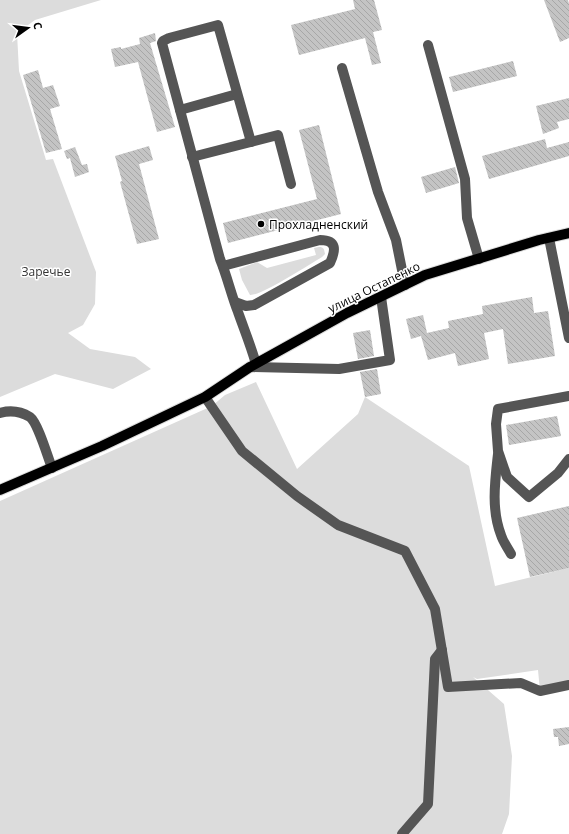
<svg xmlns="http://www.w3.org/2000/svg" width="569" height="834" viewBox="0 0 569 834" font-family="'Open Sans',sans-serif">
	<style>
		.green { fill: #dcdcdc }
		.building { fill: url(#building-back-hatch) }
		.lines { fill: none; stroke-linecap: round; stroke-linejoin: round }
		.major-casing { stroke: #dbdbdb; stroke-width: 12 }
		.minor { stroke: #555; stroke-width: 10 }
		.major { stroke: #000; stroke-width: 10 }
		.poi-dot { fill: #000; stroke: #fff; stroke-width: 1.5 }
		.labels { text-anchor: middle; dominant-baseline: central; stroke-width: 3; stroke-linejoin: round; paint-order: stroke }
		.poi-label { font-size: 12px; fill: #000; stroke: #fff; text-anchor: start }
		.park-label { font-size: 12px; fill: #333; stroke: #fff }
		.street-label { font-size: 12px; fill: #000; stroke: #fff }
	</style>
	<defs>
		<pattern id="building-back-hatch" width="6" height="6" patternUnits="userSpaceOnUse"><rect width="6" height="6" fill="#c4c4c4"/><path d="M-1 5l2 2M0 0l6 6M5-1l2 2" fill="none" stroke="#a7a7a7"/></pattern>
	</defs>
	<rect width="100%" height="100%" fill="#fff"/>
	<g class="green">
		<polygon points="0,0 101,0 35,20 17,33 19,71 46,160 53,159 96,272 95,304 83,325 68,333 90,349 135,357 151,369 113,389 55,374 0,397"/>
		<path d="M 319,247 C 324,247 324,249 325,254 L 322,257 C 310,264 261,296 250,295 L 242,280 L 239,269 L 257,262 L 267,268 L 316,255 L 314,248 Z"/>
		<polygon points="256,382 297,469 358,414 365,397 469,466 495,586 569,568 569,685 540,691 538,670 477,679 473,677 504,704 512,756 509,814 502,834 0,834 0,501 212,406 225,395"/>
	</g>
	<g class="building">
		<polygon points="353,0 374,0 382,30 373,32 381,63 372,65 365,38 299,55 291,25 355,9"/>
		<polygon points="544,0 568,0 569,4 569,38 560,42"/>
		<polygon points="155,33 156,41 150,43 175,127 157,132 138,62 115,67 111,49 121,47 121,49 140,44 139,38"/>
		<polygon points="513,61 517,76 453,92 449,77"/>
		<polygon points="38,70 43,88 53,85 60,106 50,109 62,149 46,153 23,75"/>
		<polygon points="569,98 569,119 557,122 559,128 543,134 536,106"/>
		<polygon points="319,125 341,214 228,243 223,223 317,199 299,130"/>
		<polygon points="545,139 547,148 569,142 569,156 489,179 482,156"/>
		<polygon points="149,146 153,160 139,164 159,239 137,244 120,182 122,181 115,156"/>
		<polygon points="75,147 82,165 87,164 89,172 75,177 70,158 67,159 64,151"/>
		<polygon points="455,167 459,183 426,193 421,177"/>
		<polygon points="532,297 534,313 548,311 555,356 508,364 503,329 484,333 489,359 458,366 455,353 428,360 421,336 411,339 406,319 423,315 427,333 449,328 448,321 483,314 482,306"/>
		<polygon points="370,330 374,356 358,359 353,333"/>
		<polygon points="377,369 381,394 365,397 360,372"/>
		<polygon points="557,416 561,436 509,445 506,425"/>
		<polygon points="569,506 569,568 530,577 517,518"/>
		<polygon points="569,727 569,744 559,746 558,737 554,737 553,729"/>
	</g>
	<g class="lines">
		<g class="major-casing">
			<polyline id="major" points="0,490 102,446 205,397 250,367 347,313 425,275 539,240 569,233"/>
		</g>
		<g class="minor">
			<polyline points="428,45 465,179 467,218 479,259"/>
			<polyline points="342,68 378,192 396,240 405,285"/>
			<polyline points="180,110 237,94"/>
			<path d="M 251,142 L 218,25 L 169,38 L 163,41 L 162,43 L 220,259 C 227,276 231,294 238,312 C 244,329 251,346 256,364"/>
			<polyline points="192,157 278,135 291,184"/>
			<polyline points="549,238 569,338"/>
			<path d="M 223,266 L 320,240 C 337,240 336,250 330,263 L 254,305 L 246,306 L 235,302"/>
			<polyline points="250,367 339,369 390,360 381,297"/>
			<polyline points="569,396 498,409 496,424 498,451 507,477 529,497 558,473 569,459"/>
			<polyline points="205,397 242,451 297,496 338,525 405,551 435,609 448,687 521,683 540,691 569,685"/>
			<path d="M 0,413 C 10,410 20,411 30,417 C 38,423 48,458 52,468"/>
			<path d="M 498,454 C 495,481 491,509 501,535 C 503,542 508,548 511,554"/>
			<polyline points="402,834 428,804 435,659 442,650"/>
		</g>
		<use href="#major" class="major"/>
	</g>
	<circle class="poi-dot" cx="261" cy="224" r="4"/>
	<g class="labels">
		<g class="poi-label">
			<text x="269" y="224">Прохладненский</text>
		</g>
		<g class="park-label">
			<text x="46" y="271">Заречье</text>
		</g>
		<g class="street-label">
			<text transform="translate(374 287) rotate(-26)">улица Остапенко</text>
		</g>
	</g>
	<g transform="translate(28 28) rotate(76)" stroke="#ffffff" stroke-width="3" paint-order="stroke">
	<path d="M0-3L7 15L0 10L-7 15Z" fill="#000000"/>
	<text y="-6" font-size="11" font-weight="bold" text-anchor="middle" fill="#000000">С</text>
	</g>
</svg>
